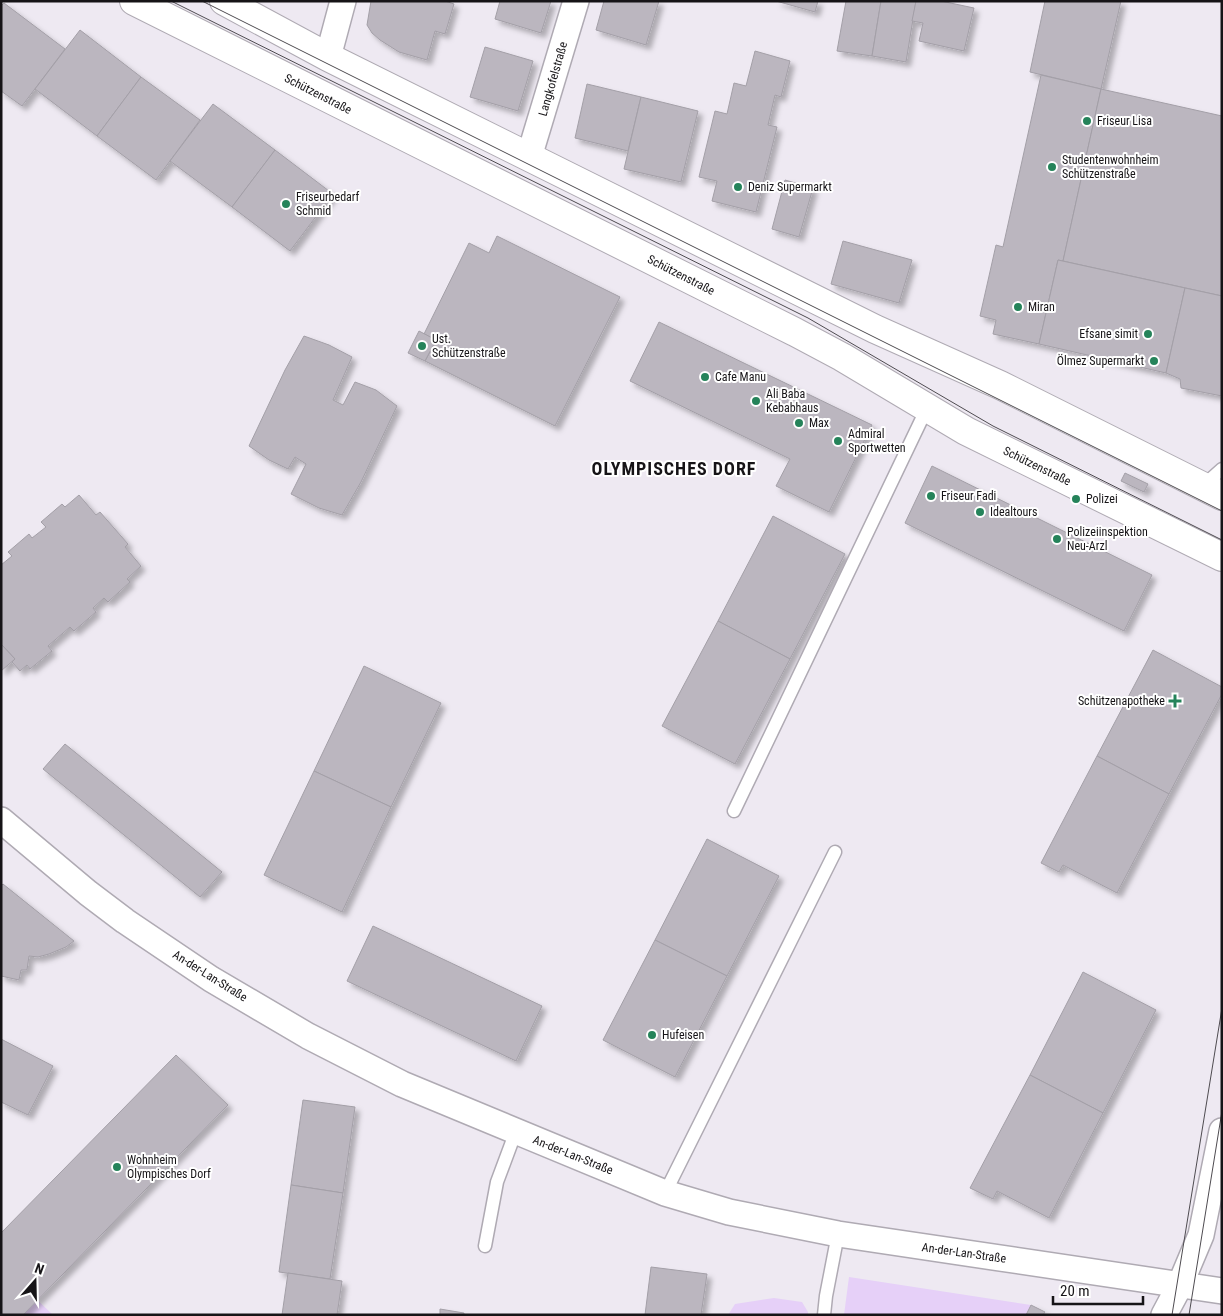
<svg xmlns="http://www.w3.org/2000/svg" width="1223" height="1316" viewBox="0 0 1223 1316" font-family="'Roboto Condensed',sans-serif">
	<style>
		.green { fill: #e6d0f8 }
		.building { fill: #bbb6bf; stroke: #a39fa7; filter: url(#shadow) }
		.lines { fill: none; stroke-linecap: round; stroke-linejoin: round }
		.service-casing { stroke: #afaab3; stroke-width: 15 }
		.minor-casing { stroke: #afaab3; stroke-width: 28 }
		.tertiary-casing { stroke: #afaab3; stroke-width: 30 }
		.service { stroke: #fff; stroke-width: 12 }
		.minor { stroke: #fff; stroke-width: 25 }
		.tertiary { stroke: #fff; stroke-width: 28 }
		.tram { stroke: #4e4b50; stroke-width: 1 }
		.poi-dot { fill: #25835a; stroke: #fff; stroke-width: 2 }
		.labels { text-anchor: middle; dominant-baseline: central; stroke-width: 4; stroke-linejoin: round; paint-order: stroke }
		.street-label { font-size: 12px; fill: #161417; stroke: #fff }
		.poi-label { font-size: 12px; fill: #161417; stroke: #fff; text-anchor: start }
		.district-label { font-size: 18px; font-weight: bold; letter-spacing: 1px; fill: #161417; stroke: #fff }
	</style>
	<defs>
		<filter id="shadow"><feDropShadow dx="4.5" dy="4.5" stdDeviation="2.5" flood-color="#0004"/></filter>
	</defs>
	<rect width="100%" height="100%" fill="#eee9f2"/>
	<g class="green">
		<polygon points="1,1265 53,1315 1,1315"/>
		<polygon points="849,1277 1031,1305 1026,1315 844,1315"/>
		<polygon points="774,1298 802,1302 808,1312 808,1315 728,1315 735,1304"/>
	</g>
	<g class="building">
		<polygon points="371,1 445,1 454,4 445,34 435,31 427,60 399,52 380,40 372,33 367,25"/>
		<polygon points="500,1 551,1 541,33 495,19"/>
		<polygon points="604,1 659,1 646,45 596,30"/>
		<polygon points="776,1 818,1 815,12"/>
		<polygon points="846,1 881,1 872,56 837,51"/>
		<polygon points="881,1 916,1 906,62 872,56"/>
		<polygon points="916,1 941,1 974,8 964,51 919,41 923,23 912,21"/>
		<polygon points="1045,1 1121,1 1101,89 1030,72"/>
		<polygon points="4,3 65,49 22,106 1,91 1,6"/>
		<polygon points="80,30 141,77 97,136 35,89"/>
		<polygon points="485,47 533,61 518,111 470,97"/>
		<polygon points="755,51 790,61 781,97 775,95 768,125 777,127 756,212 712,201 717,181 699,177 715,111 727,114 734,83 746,86"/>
		<polygon points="1041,75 1101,89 1063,261 1058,260 1039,344 993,334 996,320 980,316 996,245 1003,247"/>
		<polygon points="141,77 200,120 156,180 97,136"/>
		<polygon points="587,84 641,97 628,151 575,138"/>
		<polygon points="1101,89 1222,116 1222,296 1063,261"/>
		<polygon points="641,97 698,111 681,182 624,169"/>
		<polygon points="213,104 275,150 232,207 170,161"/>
		<polygon points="275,150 333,194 290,251 232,207"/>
		<polygon points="785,180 813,188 799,237 772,229"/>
		<polygon points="497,236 620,297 555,426 425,361 436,340 424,334 469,243 489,253"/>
		<polygon points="843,241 912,260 899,303 831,284"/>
		<polygon points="1058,260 1185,288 1166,373 1039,344"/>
		<polygon points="1185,288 1222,296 1222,396 1181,388 1180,379 1166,373"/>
		<polygon points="659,322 872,425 829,512 776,486 790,459 630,381"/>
		<polygon points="419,331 436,340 425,361 408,353"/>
		<polygon points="304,336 329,345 352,357 333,400 343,405 355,382 376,390 397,406 361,482 342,515 319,508 291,494 306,464 295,457 288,469 269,460 249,446 285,370"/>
		<polygon points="932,466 1152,575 1124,631 905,523"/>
		<polygon points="1125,473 1148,484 1144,492 1121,481"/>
		<polygon points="79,495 96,515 100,512 128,544 125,547 141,566 127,579 130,582 108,602 104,598 93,608 96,612 74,631 70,627 48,646 52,651 30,669 27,665 20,671 12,662 15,659 1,644 1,565 12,556 8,552 29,534 32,538 46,527 41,522 62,504 65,507"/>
		<polygon points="773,516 845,554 790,659 718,621"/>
		<polygon points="718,621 790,659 735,764 662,726"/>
		<polygon points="1,644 15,659 1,671"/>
		<polygon points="1153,650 1222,687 1222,694 1169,794 1097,756"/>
		<polygon points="364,666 441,703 391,807 314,771"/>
		<polygon points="65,744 222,872 200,897 43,769"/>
		<polygon points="1097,756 1169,794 1117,893 1063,865 1059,872 1041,863"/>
		<polygon points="314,771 391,807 342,912 264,875"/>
		<polygon points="707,839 779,876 727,976 655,940"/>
		<polygon points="3,884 74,941 66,947 49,954 38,957 29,956 27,970 21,970 19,980 1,976 1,886"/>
		<polygon points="373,926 542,1006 516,1061 347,981"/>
		<polygon points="655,940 727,976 675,1077 603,1040"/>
		<polygon points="1083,972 1156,1010 1103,1113 1030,1075"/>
		<polygon points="1,1039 53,1066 28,1115 1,1102"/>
		<polygon points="176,1055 228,1105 23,1315 1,1315 1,1233"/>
		<polygon points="1030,1075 1103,1113 1049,1218 997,1191 993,1199 970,1188"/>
		<polygon points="303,1100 355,1107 343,1193 291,1185"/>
		<polygon points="291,1185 343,1193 330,1279 279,1272"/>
		<polygon points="651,1267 707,1274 701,1315 645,1315"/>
		<polygon points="288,1273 342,1281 337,1315 282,1315"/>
		<polygon points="1031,1305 1045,1312 1043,1315 1026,1315"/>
		<polygon points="440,1309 464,1313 464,1315 440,1315"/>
	</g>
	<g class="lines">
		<g class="service-casing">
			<g id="service">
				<polyline points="1203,486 1222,469"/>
				<polyline points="734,811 927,408"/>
				<polyline points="665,1193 835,852"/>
				<polyline points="485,1246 497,1182 516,1131"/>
				<polyline points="824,1315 826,1296 838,1234"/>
			</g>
		</g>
		<g class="minor-casing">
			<g id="minor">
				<polyline points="328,57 343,1"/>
				<polyline points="529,157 576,1"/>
				<polyline points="1,820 88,893 125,921 211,979 308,1036 402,1084 665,1193 729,1212 838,1234 1222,1291"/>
				<polyline points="1164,1315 1180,1285 1201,1235 1222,1131"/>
			</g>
		</g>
		<g class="tertiary-casing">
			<g id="tertiary">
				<polyline points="134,1 795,332 842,357 966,431 1222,557"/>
				<polyline points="224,1 328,57 875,329 1000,385 1222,496"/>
			</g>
		</g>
		<use href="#service" class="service"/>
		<use href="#minor" class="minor"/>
		<use href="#tertiary" class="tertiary"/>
		<g class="tram">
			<polyline points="171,1 808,318 993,426 1222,540"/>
			<polyline points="202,1 1222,511"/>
			<polyline points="1172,1315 1222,1008"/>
			<polyline points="1189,1315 1222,1111"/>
		</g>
	</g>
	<g class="poi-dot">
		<circle cx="1087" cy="121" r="5"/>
		<circle cx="1052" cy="167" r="5"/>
		<circle cx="738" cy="187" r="5"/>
		<circle cx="286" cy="204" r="5"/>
		<circle cx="1018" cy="307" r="5"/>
		<circle cx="1148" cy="334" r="5"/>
		<circle cx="422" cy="346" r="5"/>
		<circle cx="1154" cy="361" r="5"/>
		<circle cx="705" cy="377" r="5"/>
		<circle cx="756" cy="401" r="5"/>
		<circle cx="799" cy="423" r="5"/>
		<circle cx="838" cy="441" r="5"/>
		<circle cx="931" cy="496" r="5"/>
		<circle cx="1076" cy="499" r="5"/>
		<circle cx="980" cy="512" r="5"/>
		<circle cx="1057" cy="539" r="5"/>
		<path d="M1172.5 693.5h5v5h5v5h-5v5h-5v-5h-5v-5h5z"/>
		<circle cx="652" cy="1035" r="5"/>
		<circle cx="117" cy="1167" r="5"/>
	</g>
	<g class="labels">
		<g class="street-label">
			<text transform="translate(553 79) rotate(-74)">Langkofelstraße</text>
			<text transform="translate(318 94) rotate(27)">Schützenstraße</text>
			<text transform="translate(681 275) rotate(27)">Schützenstraße</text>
			<text transform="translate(1037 466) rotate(26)">Schützenstraße</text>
			<text transform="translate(210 976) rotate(32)">An-der-Lan-Straße</text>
			<text transform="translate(573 1155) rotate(22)">An-der-Lan-Straße</text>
			<text transform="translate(964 1253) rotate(8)">An-der-Lan-Straße</text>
		</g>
		<g class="poi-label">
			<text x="1097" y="121">Friseur Lisa</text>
			<text x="1062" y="160">Studentenwohnheim<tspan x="1062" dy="14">Schützenstraße</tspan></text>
			<text x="748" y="187">Deniz Supermarkt</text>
			<text x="296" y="197">Friseurbedarf<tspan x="296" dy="14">Schmid</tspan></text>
			<text x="1028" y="307">Miran</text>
			<text x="1138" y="334" text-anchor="end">Efsane simit</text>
			<text x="432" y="339">Ust.<tspan x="432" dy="14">Schützenstraße</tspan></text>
			<text x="1144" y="361" text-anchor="end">Ölmez Supermarkt</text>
			<text x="715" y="377">Cafe Manu</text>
			<text x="766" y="394">Ali Baba<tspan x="766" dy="14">Kebabhaus</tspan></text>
			<text x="809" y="423">Max</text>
			<text x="848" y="434">Admiral<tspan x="848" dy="14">Sportwetten</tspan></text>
			<text x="941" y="496">Friseur Fadi</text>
			<text x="1086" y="499">Polizei</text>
			<text x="990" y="512">Idealtours</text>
			<text x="1067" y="532">Polizeiinspektion<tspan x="1067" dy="14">Neu-Arzl</tspan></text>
			<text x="1165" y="701" text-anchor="end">Schützenapotheke</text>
			<text x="662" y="1035">Hufeisen</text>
			<text x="127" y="1160">Wohnheim<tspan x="127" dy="14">Olympisches Dorf</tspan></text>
		</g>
		<g class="district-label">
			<text x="674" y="468">OLYMPISCHES DORF</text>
		</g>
	</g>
	<rect width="1223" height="1316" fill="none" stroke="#161417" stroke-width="5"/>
	<g transform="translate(35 1281) rotate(20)" stroke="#ffffff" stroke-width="4" paint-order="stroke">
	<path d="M0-4L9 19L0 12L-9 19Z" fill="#161417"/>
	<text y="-8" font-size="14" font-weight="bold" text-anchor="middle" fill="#161417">N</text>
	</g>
	<path d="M1053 1296v8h90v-8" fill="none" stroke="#161417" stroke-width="2.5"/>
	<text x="1060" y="1296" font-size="15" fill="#161417" stroke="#ffffff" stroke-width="4" paint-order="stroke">20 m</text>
</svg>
